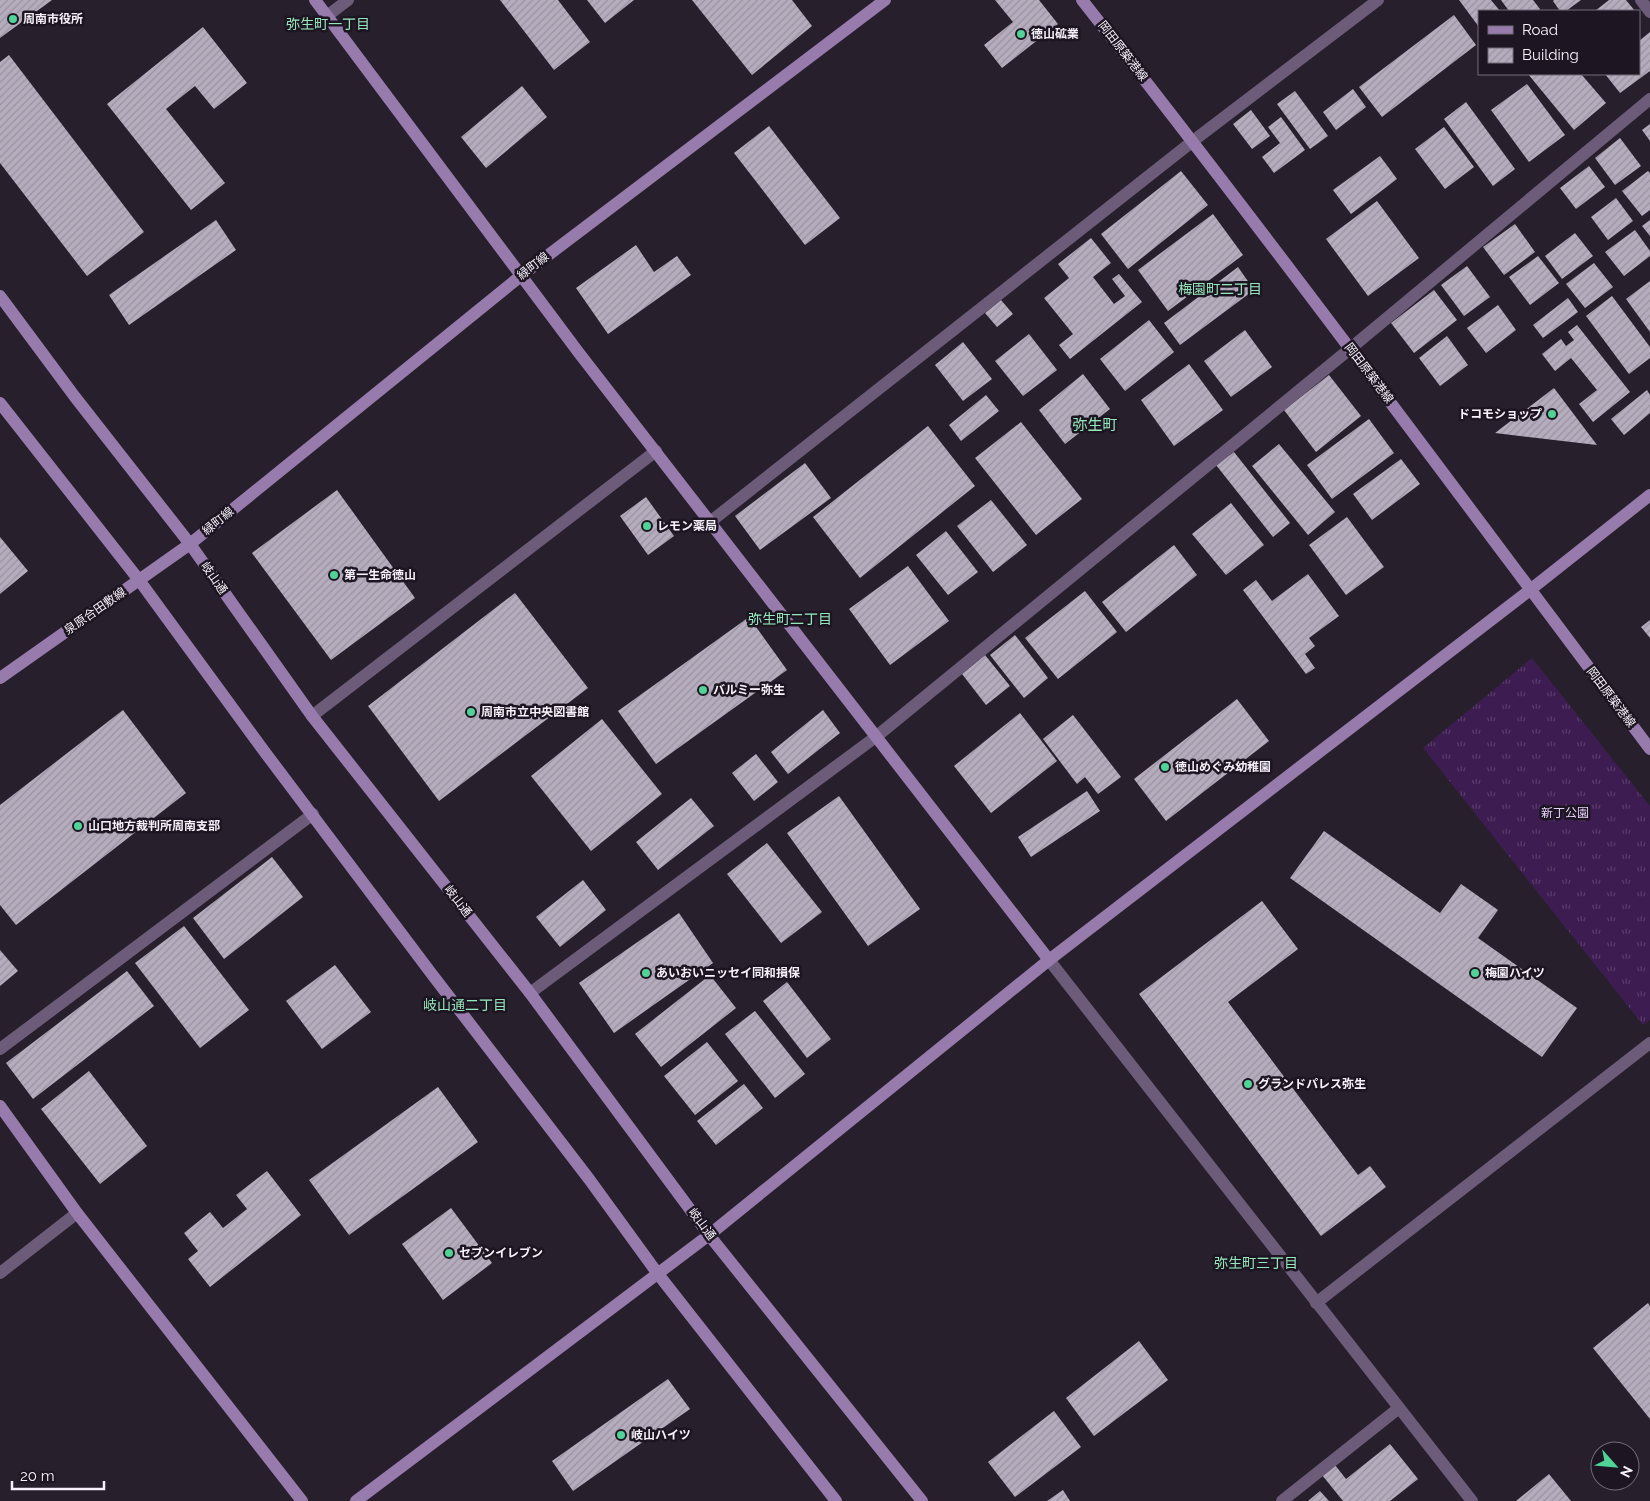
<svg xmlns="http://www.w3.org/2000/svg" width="1650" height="1501" viewBox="0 0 1650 1501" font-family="Raleway,'Noto Sans JP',sans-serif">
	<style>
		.grass { fill: url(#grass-tufts) }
		.building { fill: url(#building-hatch) }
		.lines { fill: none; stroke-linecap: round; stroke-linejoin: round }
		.street { stroke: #6d5b7a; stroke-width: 12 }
		.secondary { stroke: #977bac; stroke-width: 12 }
		.poi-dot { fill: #51d398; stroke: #1d1622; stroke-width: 2 }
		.labels { text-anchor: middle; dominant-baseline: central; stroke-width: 5; stroke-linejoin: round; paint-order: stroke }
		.poi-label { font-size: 12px; font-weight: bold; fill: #f5f0f9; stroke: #1d1622; text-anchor: start }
		.street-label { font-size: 12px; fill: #f5f0f9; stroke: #1d1622 }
		.park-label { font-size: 12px; fill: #e6cff7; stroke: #1d1622 }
		.neighbourhood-label { font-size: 14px; fill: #95e6bb; stroke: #1d1622 }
		.quarter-label { font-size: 15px; fill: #95e6bb; stroke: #1d1622 }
	</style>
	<defs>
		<pattern id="grass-tufts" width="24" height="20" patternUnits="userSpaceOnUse" patternTransform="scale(1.25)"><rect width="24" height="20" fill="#3d1c51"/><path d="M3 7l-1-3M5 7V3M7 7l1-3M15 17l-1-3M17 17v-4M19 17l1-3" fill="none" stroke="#5a3d6b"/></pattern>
		<pattern id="building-hatch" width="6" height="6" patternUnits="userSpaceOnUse" patternTransform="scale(1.25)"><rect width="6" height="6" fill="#b5acbd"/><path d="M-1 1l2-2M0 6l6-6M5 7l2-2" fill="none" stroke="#9a93a0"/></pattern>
	</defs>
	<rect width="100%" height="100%" fill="#271f2c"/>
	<polygon class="grass" points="1532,658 1650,806 1650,1020 1643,1025 1423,748"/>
	<g class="building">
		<polygon points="0,0 52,0 0,38"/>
		<polygon points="500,0 558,0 590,42 554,70"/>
		<polygon points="587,0 634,0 605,23"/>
		<polygon points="692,0 792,0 812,26 752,75"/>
		<polygon points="995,0 1039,0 1058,24 1002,68 984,45 1013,22"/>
		<polygon points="1459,0 1491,0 1500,11 1479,11 1479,27"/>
		<polygon points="1501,0 1533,0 1540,9 1537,11 1509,11"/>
		<polygon points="1554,0 1581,0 1566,11 1560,11 1553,1"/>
		<polygon points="1609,0 1626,0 1635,11 1595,11"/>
		<polygon points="1454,15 1476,45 1382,117 1359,87"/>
		<polygon points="203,27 247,83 214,109 195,86 166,109 225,183 191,210 107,104"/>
		<polygon points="1650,32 1650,71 1620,93 1605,74 1639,74 1639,41"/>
		<polygon points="9,55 144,232 87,276 0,163 0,62"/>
		<polygon points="1528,74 1581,74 1606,103 1574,130"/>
		<polygon points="1527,84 1565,135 1529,162 1491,110"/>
		<polygon points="522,86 547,117 486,168 461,137"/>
		<polygon points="1353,89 1366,107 1336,130 1323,112"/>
		<polygon points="1295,91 1328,136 1310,149 1277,104"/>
		<polygon points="1466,102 1515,169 1493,186 1444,119"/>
		<polygon points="1251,110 1270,136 1252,149 1233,124"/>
		<polygon points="1281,117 1305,150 1274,173 1262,157 1280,143 1268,127"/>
		<polygon points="1650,124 1650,141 1642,130"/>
		<polygon points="769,126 840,218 805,245 734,153"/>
		<polygon points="1444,127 1474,167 1445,189 1415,149"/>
		<polygon points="1620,138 1641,166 1615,185 1595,158"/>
		<polygon points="1380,156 1397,179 1351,214 1333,190"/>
		<polygon points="1589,166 1605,187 1576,209 1560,188"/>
		<polygon points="1181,171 1208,205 1128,269 1101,234"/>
		<polygon points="1648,171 1650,173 1650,210 1642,216 1622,191"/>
		<polygon points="1616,198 1633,221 1608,240 1591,217"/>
		<polygon points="1377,201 1419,258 1368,296 1326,239"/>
		<polygon points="1213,214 1243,255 1168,311 1138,270"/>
		<polygon points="216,220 236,250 129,325 109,295"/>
		<polygon points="1650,220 1650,236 1642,226"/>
		<polygon points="1515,224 1535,252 1504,275 1483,247"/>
		<polygon points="1635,230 1650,251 1650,256 1624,276 1605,252"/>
		<polygon points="1575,233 1593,256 1562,279 1545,256"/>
		<polygon points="1091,238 1111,263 1093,277 1114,304 1125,296 1112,279 1119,274 1142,302 1070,359 1059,345 1073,334 1044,298 1069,278 1058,264"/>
		<polygon points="636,245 654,272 677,256 691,275 608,334 576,288"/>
		<polygon points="1538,256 1559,283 1530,305 1509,277"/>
		<polygon points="1594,263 1613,287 1585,308 1566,284"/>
		<polygon points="1467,266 1490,297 1464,316 1441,285"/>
		<polygon points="1238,267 1254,290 1180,345 1164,323"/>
		<polygon points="1650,281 1650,332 1626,299"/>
		<polygon points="1434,290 1457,320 1414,353 1391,323"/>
		<polygon points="1612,296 1650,347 1650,358 1629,374 1586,316"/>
		<polygon points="1568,298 1578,312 1543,338 1533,325"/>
		<polygon points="1001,300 1013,314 997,327 985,313"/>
		<polygon points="1498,305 1516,330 1486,353 1467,328"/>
		<polygon points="1149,320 1174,352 1125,391 1100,359"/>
		<polygon points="1577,325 1630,392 1593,422 1579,404 1597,390 1571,358 1555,371 1542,354 1561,339 1566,346 1574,340 1568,332"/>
		<polygon points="1245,330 1272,367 1231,397 1204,361"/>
		<polygon points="1029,334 1057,370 1023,396 995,361"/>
		<polygon points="1447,336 1468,365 1440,386 1419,358"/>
		<polygon points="963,342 992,379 963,401 935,365"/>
		<polygon points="1189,364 1223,410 1174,446 1141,400"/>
		<polygon points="1083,374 1110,409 1065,444 1039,410"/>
		<polygon points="1329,375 1361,416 1316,452 1284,410"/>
		<polygon points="1554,388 1597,445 1495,433"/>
		<polygon points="1647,390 1650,395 1650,413 1624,435 1611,419"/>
		<polygon points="986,395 999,411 961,441 949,425"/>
		<polygon points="1369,419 1394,453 1332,499 1307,465"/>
		<polygon points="1021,422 1082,499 1036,535 975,458"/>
		<polygon points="928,426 975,486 860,578 813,517"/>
		<polygon points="1279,444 1335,512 1308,535 1252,466"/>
		<polygon points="1234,452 1290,523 1273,537 1216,465"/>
		<polygon points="1401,459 1420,484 1372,520 1353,494"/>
		<polygon points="805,463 831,498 760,550 735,516"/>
		<polygon points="337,490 415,598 331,660 252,553"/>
		<polygon points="646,497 674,536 648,555 620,516"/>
		<polygon points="991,500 1027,545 993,572 957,526"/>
		<polygon points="1231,503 1264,545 1226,575 1192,534"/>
		<polygon points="1347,517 1384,567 1346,595 1309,545"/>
		<polygon points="946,531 978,572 948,595 916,555"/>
		<polygon points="0,537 28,571 0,594"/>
		<polygon points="1174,545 1197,575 1126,632 1102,602"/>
		<polygon points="908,566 949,621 890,665 849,609"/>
		<polygon points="1308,574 1339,616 1309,638 1315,646 1305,654 1315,668 1306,674 1243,590 1256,580 1272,601"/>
		<polygon points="1085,591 1117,632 1058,679 1025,638"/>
		<polygon points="515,593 588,688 439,801 368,706"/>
		<polygon points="749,617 787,670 656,764 618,711"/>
		<polygon points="1650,620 1650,638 1641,627"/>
		<polygon points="1015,635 1048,678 1024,698 990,655"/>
		<polygon points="985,655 1010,686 986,705 962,674"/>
		<polygon points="1237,699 1269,741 1166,821 1134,779"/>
		<polygon points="123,710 186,793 16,925 0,905 0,805"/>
		<polygon points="823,710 840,733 788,774 771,752"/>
		<polygon points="1020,713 1057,761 991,813 954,766"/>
		<polygon points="1073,715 1121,777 1098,794 1085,777 1077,784 1043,739"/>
		<polygon points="602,719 662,794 591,851 531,776"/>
		<polygon points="756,754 778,782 754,801 732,773"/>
		<polygon points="1087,791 1100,811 1031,857 1018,837"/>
		<polygon points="839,796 920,909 868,946 787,833"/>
		<polygon points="691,798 714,826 658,870 636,842"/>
		<polygon points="1324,831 1440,913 1461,884 1498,910 1478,938 1577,1008 1542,1057 1290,878"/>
		<polygon points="767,843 822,912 781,943 727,874"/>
		<polygon points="272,857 303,897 224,959 193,918"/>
		<polygon points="583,880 606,910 560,947 536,917"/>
		<polygon points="1262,901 1298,949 1228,1002 1358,1175 1370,1166 1386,1187 1321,1236 1139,994"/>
		<polygon points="679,913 713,963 614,1033 579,983"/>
		<polygon points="184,926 249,1010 200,1048 135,963"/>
		<polygon points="0,950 18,971 0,986"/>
		<polygon points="335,965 371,1012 322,1049 286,1001"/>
		<polygon points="127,971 154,1006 33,1099 6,1063"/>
		<polygon points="710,975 736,1008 661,1067 635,1034"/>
		<polygon points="787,982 831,1039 807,1058 763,1001"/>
		<polygon points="755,1011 805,1074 775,1098 725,1034"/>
		<polygon points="707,1042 738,1081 695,1115 664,1076"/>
		<polygon points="89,1071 147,1146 100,1184 41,1109"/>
		<polygon points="744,1084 763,1108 716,1145 697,1121"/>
		<polygon points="438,1087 478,1142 349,1235 309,1180"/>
		<polygon points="267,1171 301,1215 210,1287 188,1259 198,1251 184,1233 210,1212 223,1228 247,1209 236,1195"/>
		<polygon points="451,1208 492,1263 443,1300 402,1244"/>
		<polygon points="1648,1303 1650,1306 1650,1419 1593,1348"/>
		<polygon points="1139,1341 1168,1380 1094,1436 1066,1398"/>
		<polygon points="668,1379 690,1409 573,1491 552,1461"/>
		<polygon points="1054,1411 1081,1447 1015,1497 988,1462"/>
		<polygon points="1390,1444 1418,1479 1390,1501 1343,1501 1322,1475 1335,1465 1346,1479"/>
		<polygon points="1549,1474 1571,1501 1516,1501"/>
		<polygon points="1063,1490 1070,1501 1047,1501"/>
		<polygon points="1320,1491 1329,1501 1308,1501"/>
	</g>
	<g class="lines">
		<g class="street">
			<polyline points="1641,0 1650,12"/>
			<polyline points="327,16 348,0"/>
			<polyline points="710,522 1193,141 1378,0"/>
			<polyline points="312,716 656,451"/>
			<polyline points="1049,960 1472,1501"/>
			<polyline points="530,993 877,736 1351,348 1650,99"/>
			<polyline points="0,1049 313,814"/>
			<polyline points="0,1273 77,1213"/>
			<polyline points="1316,1303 1650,1043"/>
			<polyline points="1282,1501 1399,1408"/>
		</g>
		<g class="secondary">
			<polyline points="315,0 579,353 1049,960"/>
			<path d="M 1082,0 C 1276,246 1462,499 1650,749"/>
			<polyline points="0,296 75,397 190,544 312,716 530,993 709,1235 922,1501"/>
			<polyline points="0,403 139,580 264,751 431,973 589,1179 658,1274 836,1501"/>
			<polyline points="0,678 190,544 522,275 885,0"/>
			<polyline points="0,1106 77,1213 302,1501"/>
			<polyline points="356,1501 709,1235 1049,960 1530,590 1650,495"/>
		</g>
	</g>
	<g class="poi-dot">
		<circle cx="13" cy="19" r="5"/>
		<circle cx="1021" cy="34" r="5"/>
		<circle cx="1552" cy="414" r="5"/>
		<circle cx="647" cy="526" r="5"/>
		<circle cx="334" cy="575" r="5"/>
		<circle cx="703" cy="690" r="5"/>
		<circle cx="471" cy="712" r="5"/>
		<circle cx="1165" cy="767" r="5"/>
		<circle cx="78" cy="826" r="5"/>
		<circle cx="646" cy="973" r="5"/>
		<circle cx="1475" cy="973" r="5"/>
		<circle cx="1248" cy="1084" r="5"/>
		<circle cx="449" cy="1253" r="5"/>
		<circle cx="621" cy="1435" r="5"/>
	</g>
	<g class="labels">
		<g class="poi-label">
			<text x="23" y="19">周南市役所</text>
			<text x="1031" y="34">徳山砿業</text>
			<text x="1542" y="414" text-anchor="end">ドコモショップ</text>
			<text x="657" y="526">レモン薬局</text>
			<text x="344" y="575">第一生命徳山</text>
			<text x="713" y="690">バルミー弥生</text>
			<text x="481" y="712">周南市立中央図書館</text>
			<text x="1175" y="767">徳山めぐみ幼稚園</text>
			<text x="88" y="826">山口地方裁判所周南支部</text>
			<text x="656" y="973">あいおいニッセイ同和損保</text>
			<text x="1485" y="973">梅園ハイツ</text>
			<text x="1258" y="1084">グランドパレス弥生</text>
			<text x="459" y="1253">セブンイレブン</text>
			<text x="631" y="1435">岐山ハイツ</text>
		</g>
		<g class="street-label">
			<text transform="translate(1123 51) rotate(52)">岡田原築港線</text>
			<text transform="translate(533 266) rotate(-38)">緑町線</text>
			<text transform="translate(1369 373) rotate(53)">岡田原築港線</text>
			<text transform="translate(218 521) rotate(-39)">緑町線</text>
			<text transform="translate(214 578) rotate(55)">岐山通</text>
			<text transform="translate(95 611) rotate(-35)">泉原合田敷線</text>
			<text transform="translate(1611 697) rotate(53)">岡田原築港線</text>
			<text transform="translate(458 901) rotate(52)">岐山通</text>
			<text transform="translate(702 1224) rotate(53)">岐山通</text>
		</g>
		<g class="park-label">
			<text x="1565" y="813">新丁公園</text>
		</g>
		<g class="neighbourhood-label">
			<text x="328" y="24">弥生町一丁目</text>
			<text x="1220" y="289">梅園町二丁目</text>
			<text x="790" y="619">弥生町二丁目</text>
			<text x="465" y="1005">岐山通二丁目</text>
			<text x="1256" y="1263">弥生町三丁目</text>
		</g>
		<g class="quarter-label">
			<text x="1095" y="425">弥生町</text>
		</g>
	</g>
	<rect x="1478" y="10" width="162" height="65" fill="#1d1622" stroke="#736d78"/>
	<rect x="1488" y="26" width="25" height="8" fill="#977bac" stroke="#736d78"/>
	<text x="1522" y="35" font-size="15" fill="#f5f0f9">Road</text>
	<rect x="1488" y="48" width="25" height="15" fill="url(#building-hatch)" stroke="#736d78"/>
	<text x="1522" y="60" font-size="15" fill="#f5f0f9">Building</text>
	<g transform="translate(1615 1466) rotate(117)"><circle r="24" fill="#1d1622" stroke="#736d78"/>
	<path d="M0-4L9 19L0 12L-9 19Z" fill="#51d398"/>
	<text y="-8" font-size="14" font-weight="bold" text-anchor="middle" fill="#f5f0f9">N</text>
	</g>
	<path d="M12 1481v8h92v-8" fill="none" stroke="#f5f0f9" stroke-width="2.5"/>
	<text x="20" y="1481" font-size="15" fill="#f5f0f9" stroke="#1d1622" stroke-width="4" paint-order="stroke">20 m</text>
</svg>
